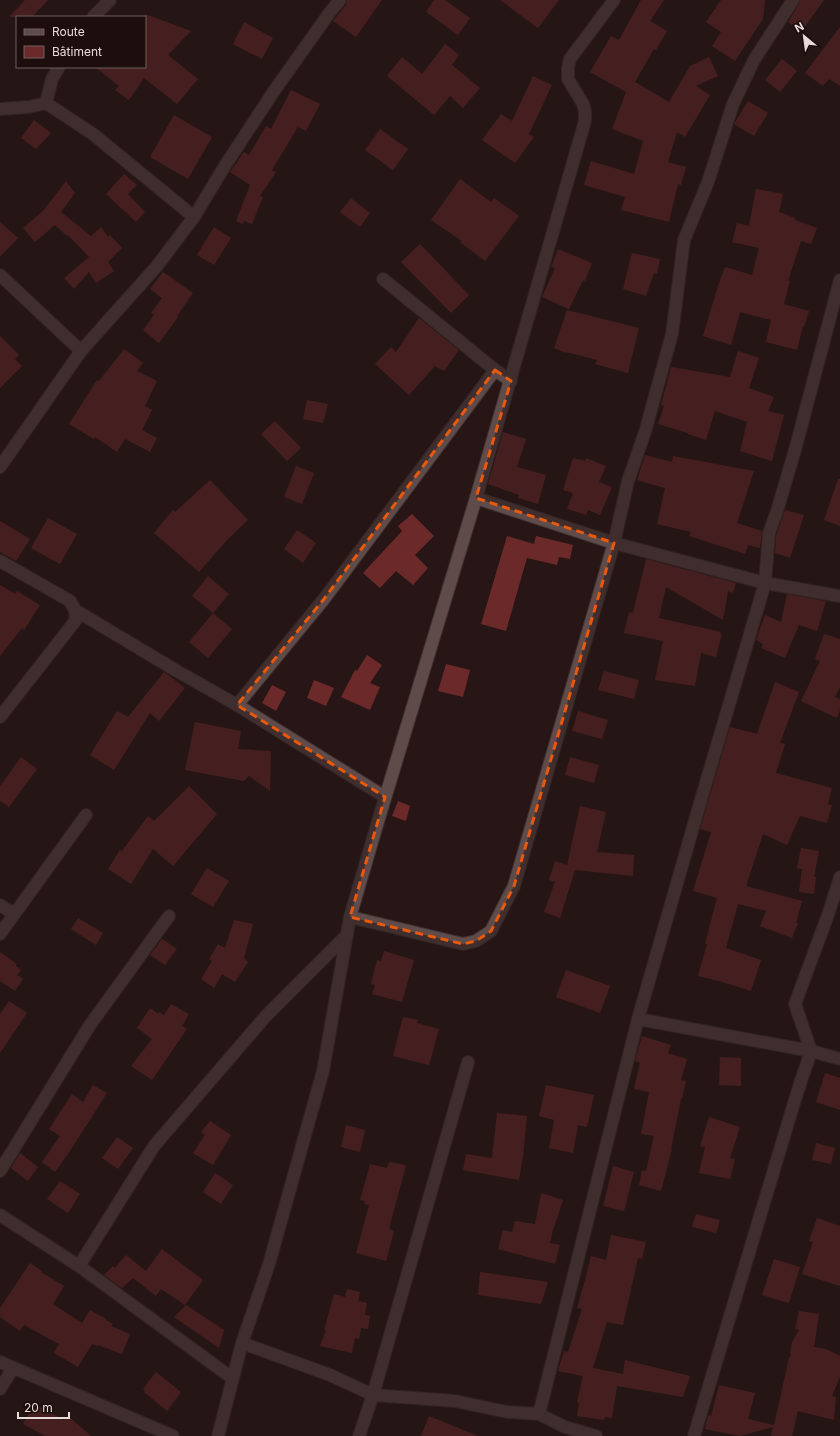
<svg xmlns="http://www.w3.org/2000/svg" width="840" height="1436" viewBox="0 0 840 1436" font-family="Inter,sans-serif">
	<style>
		.building { fill: #6c292a }
		.lines { fill: none; stroke-linecap: round; stroke-linejoin: round }
		.minor-casing { stroke: #3f3332; stroke-width: 14 }
		.minor { stroke: #5f4b4a; stroke-width: 12 }
		.marked { fill: none; stroke: #e8590c; stroke-width: 3; stroke-dasharray: 8 5; stroke-linejoin: round }
	</style>
	<rect width="100%" height="100%" fill="#271615"/>
	<g class="building">
		<polygon points="25,0 48,0 32,17 9,17"/>
		<polygon points="347,0 382,0 356,37 333,21 346,5"/>
		<polygon points="434,0 445,0 470,18 458,35 426,12"/>
		<polygon points="500,0 559,0 538,28"/>
		<polygon points="641,0 664,0 650,21 667,31 656,50 654,49 635,82 669,102 690,66 709,57 718,76 696,86 710,95 685,137 677,132 668,162 686,167 681,185 678,184 669,222 621,210 625,197 584,185 591,161 634,174 643,141 612,129 626,92 590,72 611,36 619,40"/>
		<polygon points="721,0 765,0 763,19 735,61 712,46 721,32 706,22"/>
		<polygon points="800,0 824,0 801,32 788,22 799,4"/>
		<polygon points="145,14 191,31 168,55 198,79 177,104 144,78 129,100 115,90 119,86 95,67 145,67"/>
		<polygon points="244,22 273,38 262,59 233,44"/>
		<polygon points="840,27 840,86 829,79 823,86 805,73"/>
		<polygon points="445,44 459,55 452,65 480,88 463,108 450,96 434,115 387,76 402,57 422,74"/>
		<polygon points="782,59 797,71 780,92 765,80"/>
		<polygon points="533,76 552,85 529,134 534,137 515,163 482,140 501,114 512,121"/>
		<polygon points="291,90 320,104 306,131 298,127 272,170 276,172 260,196 263,197 252,224 244,221 242,224 236,221 250,185 230,172 244,152 249,155 266,126 271,129"/>
		<polygon points="748,101 768,113 754,136 734,124"/>
		<polygon points="174,115 212,137 188,179 150,157"/>
		<polygon points="34,120 51,133 36,149 21,138"/>
		<polygon points="380,129 408,149 393,170 365,150"/>
		<polygon points="124,174 137,185 128,194 145,212 136,222 106,194"/>
		<polygon points="460,179 491,202 494,198 519,216 485,261 460,242 462,241 431,220"/>
		<polygon points="66,181 75,193 61,212 91,236 101,227 108,237 110,235 122,248 108,262 114,271 96,283 89,272 74,289 64,278 89,257 68,235 67,236 55,225 35,242 23,228 43,211"/>
		<polygon points="756,189 783,194 779,212 795,218 795,220 817,228 811,244 801,241 788,281 790,281 784,304 809,311 804,327 803,326 797,350 766,342 771,320 740,312 731,345 703,336 718,286 725,267 752,275 759,248 732,242 737,223 749,226"/>
		<polygon points="351,198 370,213 360,227 340,212"/>
		<polygon points="0,222 18,238 0,257"/>
		<polygon points="214,227 231,238 214,265 197,255"/>
		<polygon points="420,244 469,295 451,313 401,262"/>
		<polygon points="558,249 592,263 585,281 583,280 569,309 542,297 555,268 551,267"/>
		<polygon points="632,253 660,259 657,274 654,273 646,296 623,289"/>
		<polygon points="163,272 193,293 177,316 178,317 159,343 143,330 154,315 151,313 162,298 150,289"/>
		<polygon points="567,310 639,328 628,373 595,364 597,360 566,352 566,353 554,348"/>
		<polygon points="419,318 459,350 444,371 435,366 409,395 375,364 391,347 396,352"/>
		<polygon points="0,336 19,355 15,359 22,366 0,388"/>
		<polygon points="124,349 143,363 137,371 157,381 145,406 152,410 142,430 157,438 150,452 125,439 117,452 95,437 94,439 69,424 97,380 99,381"/>
		<polygon points="738,351 759,358 749,388 774,397 768,411 784,415 772,461 740,451 747,422 715,411 706,440 688,434 688,433 658,424 664,406 661,405 671,367 730,377"/>
		<polygon points="307,400 328,404 323,423 303,419"/>
		<polygon points="275,421 301,448 287,461 261,434"/>
		<polygon points="503,432 526,439 517,467 546,475 538,504 518,498 519,495 488,484"/>
		<polygon points="645,455 672,462 673,456 754,471 737,523 762,531 760,548 748,545 745,554 689,536 691,532 657,524 665,488 637,480"/>
		<polygon points="573,458 585,461 586,458 606,466 599,482 612,487 600,515 588,510 586,515 567,509 573,493 563,490"/>
		<polygon points="296,466 314,473 302,504 284,497"/>
		<polygon points="838,479 840,479 840,526 824,520"/>
		<polygon points="210,480 248,520 227,540 199,572 154,533 173,510 175,512"/>
		<polygon points="785,510 804,515 790,558 775,553 776,536"/>
		<polygon points="412,514 434,536 415,555 428,568 413,585 396,571 380,588 363,573 402,531 398,526"/>
		<polygon points="48,518 77,534 60,564 31,548"/>
		<polygon points="0,521 30,539 16,561 0,552"/>
		<polygon points="297,530 316,543 303,563 284,549"/>
		<polygon points="507,536 534,544 536,536 573,545 570,559 559,557 557,565 527,558 506,631 481,624"/>
		<polygon points="646,559 736,583 733,593 728,591 723,620 666,587 659,618 721,632 720,634 722,634 716,657 701,653 695,686 655,680 663,641 624,633 629,612 633,613"/>
		<polygon points="208,576 229,594 213,613 192,596"/>
		<polygon points="0,585 15,594 17,591 40,605 24,630 22,628 0,656"/>
		<polygon points="787,594 826,601 817,631 799,625 785,658 761,648 763,644 756,640 765,615 781,622"/>
		<polygon points="213,613 232,629 208,658 189,642"/>
		<polygon points="824,634 840,639 840,687 835,697 840,699 840,710 837,718 801,701 820,661 815,659"/>
		<polygon points="367,655 382,665 370,683 380,687 370,710 341,697 355,670 357,671"/>
		<polygon points="446,664 470,670 463,697 438,691"/>
		<polygon points="604,671 639,680 634,699 598,690"/>
		<polygon points="164,672 185,688 159,721 150,713 114,770 90,755 117,711 128,717"/>
		<polygon points="314,680 334,688 326,706 307,698"/>
		<polygon points="775,682 799,692 780,743 785,744 776,773 832,788 828,804 832,805 827,823 800,816 787,845 763,834 746,886 802,901 796,923 798,923 792,938 760,926 766,911 738,904 726,948 761,960 751,991 719,981 698,976 707,944 705,944 717,898 693,891 711,832 700,829 730,727 757,734"/>
		<polygon points="272,685 286,692 276,711 262,703"/>
		<polygon points="578,711 608,720 602,739 572,731"/>
		<polygon points="195,722 241,731 238,749 271,751 270,791 249,776 244,781 185,770"/>
		<polygon points="21,757 37,769 9,807 0,801 0,786"/>
		<polygon points="570,757 599,765 594,783 565,775"/>
		<polygon points="189,786 217,814 173,866 153,849 131,884 108,869 120,850 122,851 148,816 154,821"/>
		<polygon points="398,801 410,806 406,821 392,816"/>
		<polygon points="580,806 606,812 597,852 634,855 633,876 575,870 560,918 544,912 555,882 549,880 555,861 567,865"/>
		<polygon points="801,848 819,851 814,877 816,877 814,894 799,892 802,869 797,868"/>
		<polygon points="207,868 229,881 213,907 191,894"/>
		<polygon points="78,918 103,933 96,945 71,929"/>
		<polygon points="234,920 253,924 244,958 248,962 235,982 222,974 214,988 201,979 212,961 209,959 218,944 225,948"/>
		<polygon points="162,939 177,949 165,965 150,955"/>
		<polygon points="384,951 414,960 402,1002 372,994 375,985 371,984 377,960 381,961"/>
		<polygon points="0,952 17,964 16,966 21,970 17,975 23,979 15,991 0,981"/>
		<polygon points="566,970 610,986 600,1013 556,997"/>
		<polygon points="9,1001 27,1013 0,1053 0,1014"/>
		<polygon points="171,1004 189,1014 182,1026 187,1029 152,1080 131,1066 152,1039 137,1028 150,1008 158,1014 159,1012 164,1015"/>
		<polygon points="403,1017 418,1020 417,1023 439,1029 429,1065 393,1056"/>
		<polygon points="642,1036 671,1045 668,1053 687,1059 681,1080 686,1081 682,1099 681,1099 671,1149 672,1149 661,1191 639,1185 642,1170 646,1171 654,1136 641,1134 649,1092 634,1089 640,1063 635,1061"/>
		<polygon points="720,1057 741,1058 741,1086 719,1085"/>
		<polygon points="825,1073 840,1078 840,1110 816,1102"/>
		<polygon points="93,1085 107,1093 70,1151 55,1172 42,1162 60,1136 49,1129 72,1094 83,1102"/>
		<polygon points="546,1085 594,1095 587,1127 578,1125 573,1153 549,1148 554,1120 539,1116"/>
		<polygon points="497,1113 527,1116 523,1156 519,1180 463,1170 466,1154 492,1158"/>
		<polygon points="709,1117 740,1127 730,1158 735,1159 730,1179 699,1173 705,1147 700,1146"/>
		<polygon points="210,1121 231,1135 213,1165 193,1153 205,1135 201,1132"/>
		<polygon points="346,1125 365,1130 360,1152 341,1147"/>
		<polygon points="117,1137 133,1148 118,1169 102,1158"/>
		<polygon points="816,1143 835,1148 831,1164 812,1160"/>
		<polygon points="20,1153 38,1167 28,1181 11,1168"/>
		<polygon points="389,1162 406,1165 389,1229 394,1231 386,1261 356,1253 369,1205 364,1204 365,1201 360,1200 370,1164 387,1168"/>
		<polygon points="613,1166 634,1172 624,1211 603,1206"/>
		<polygon points="215,1173 233,1185 221,1204 203,1192"/>
		<polygon points="60,1181 80,1194 68,1213 47,1199"/>
		<polygon points="541,1193 563,1200 553,1230 550,1243 560,1245 555,1264 498,1249 503,1230 512,1232 515,1221 535,1224"/>
		<polygon points="696,1214 720,1220 716,1233 692,1227"/>
		<polygon points="817,1218 840,1226 840,1286 802,1274 813,1242 809,1241"/>
		<polygon points="611,1235 646,1242 642,1259 638,1258 623,1325 607,1322 593,1368 623,1374 625,1360 690,1376 683,1397 617,1386 612,1418 605,1417 604,1420 577,1416 579,1403 577,1402 583,1376 558,1371 564,1351 568,1352 582,1309 577,1308 585,1280 591,1256 606,1260"/>
		<polygon points="162,1249 203,1280 185,1305 161,1289 156,1296 133,1278 122,1288 104,1275 113,1266 115,1268 126,1255 146,1271"/>
		<polygon points="774,1259 800,1267 789,1303 762,1295"/>
		<polygon points="30,1263 42,1271 41,1272 64,1286 53,1304 82,1323 90,1310 106,1319 106,1320 113,1324 111,1326 130,1334 122,1354 98,1345 97,1346 92,1344 78,1367 54,1353 59,1344 24,1325 20,1331 0,1317 0,1308"/>
		<polygon points="480,1272 548,1282 541,1304 478,1295"/>
		<polygon points="347,1289 360,1292 358,1301 367,1303 365,1315 370,1316 368,1329 361,1328 359,1339 355,1338 352,1353 320,1346 326,1330 324,1330 334,1294 345,1297"/>
		<polygon points="186,1305 224,1330 219,1348 174,1317"/>
		<polygon points="799,1311 819,1314 814,1347 826,1349 840,1356 840,1377 832,1396 836,1397 834,1420 798,1411 792,1436 771,1436 773,1427 740,1436 705,1429 708,1415 711,1416 719,1385 755,1393 748,1419 774,1425 789,1358 791,1355 790,1353 792,1342 799,1330 795,1329"/>
		<polygon points="156,1372 181,1392 167,1411 144,1392 145,1391 143,1389"/>
		<polygon points="34,1404 64,1420 68,1416 91,1436 45,1436 23,1424"/>
		<polygon points="429,1416 478,1436 421,1436"/>
	</g>
	<g class="lines">
		<g class="minor-casing">
			<g id="minor">
				<polyline points="93,17 110,0"/>
				<polyline points="46,103 52,79 59,67"/>
				<polyline points="0,109 29,107 46,103 93,134 194,217"/>
				<polyline points="0,275 81,351"/>
				<polyline points="383,279 495,370 511,381"/>
				<polyline points="0,467 81,351 157,266 194,217 226,164 274,91 330,12 340,0"/>
				<polyline points="476,498 614,543 765,583 840,596"/>
				<polyline points="0,561 70,601 75,610 76,620 0,717"/>
				<polyline points="75,610 177,671 237,705 385,797"/>
				<polyline points="237,705 324,599 495,370"/>
				<polyline points="0,905 14,914"/>
				<polyline points="350,917 463,944 476,941 491,931 514,886 614,543 628,481 645,432 672,334 684,240 708,182 733,104 754,60 793,0"/>
				<polyline points="0,934 86,815"/>
				<polyline points="638,1019 811,1051 840,1059"/>
				<polyline points="0,1171 90,1025 169,916"/>
				<polyline points="0,1215 79,1266 232,1378"/>
				<polyline points="79,1266 154,1146 265,1017 347,935"/>
				<polyline points="242,1343 330,1375 373,1395 455,1401 507,1412 539,1414 565,1427 596,1436"/>
				<polyline points="0,1362 173,1436"/>
				<polyline points="0,1389 13,1368"/>
				<polyline points="539,1414 638,1019 700,803 765,583 769,533 777,511 795,450 840,280"/>
				<polyline points="218,1436 242,1343 269,1264 323,1071 350,917 376,828 476,498 585,121 585,111 583,104 568,79 568,68 570,59 614,0"/>
				<polyline points="359,1436 373,1395 468,1062"/>
				<polyline points="694,1436 797,1093 811,1051 795,1004 828,915 840,877"/>
			</g>
		</g>
		<use href="#minor" class="minor"/>
	</g>
	<path d="M0 0H840V1436H0ZM 495,370 L 511,381 L 476,498 L 614,543 L 514,886 L 491,931 L 476,941 L 463,944 L 350,917 L 385,797 L 237,705 L 324,599 Z" fill="#271615" fill-opacity=".55" fill-rule="evenodd"/>
	<path class="marked" d="M 495,370 L 511,381 L 476,498 L 614,543 L 514,886 L 491,931 L 476,941 L 463,944 L 350,917 L 385,797 L 237,705 L 324,599 Z"/>
	<rect x="16" y="16" width="130" height="52" fill="#1d0d0d" stroke="#6e5f5f"/>
	<rect x="24" y="29" width="20" height="6" fill="#5f4b4a" stroke="#6e5f5f"/>
	<text x="52" y="36" font-size="12" fill="#e7dbda">Route</text>
	<rect x="24" y="46" width="20" height="12" fill="#6c292a" stroke="#6e5f5f"/>
	<text x="52" y="56" font-size="12" fill="#e7dbda">Bâtiment</text>
	<g transform="translate(804 36) rotate(331)" stroke="#1d0d0d" stroke-width="3" paint-order="stroke">
	<path d="M0-3L7 15L0 10L-7 15Z" fill="#e7dbda"/>
	<text y="-6" font-size="11" font-weight="bold" text-anchor="middle" fill="#e7dbda">N</text>
	</g>
	<path d="M18 1412v6h51v-6" fill="none" stroke="#e7dbda" stroke-width="2"/>
	<text x="24" y="1412" font-size="12" fill="#e7dbda" stroke="#1d0d0d" stroke-width="3" paint-order="stroke">20 m</text>
</svg>
